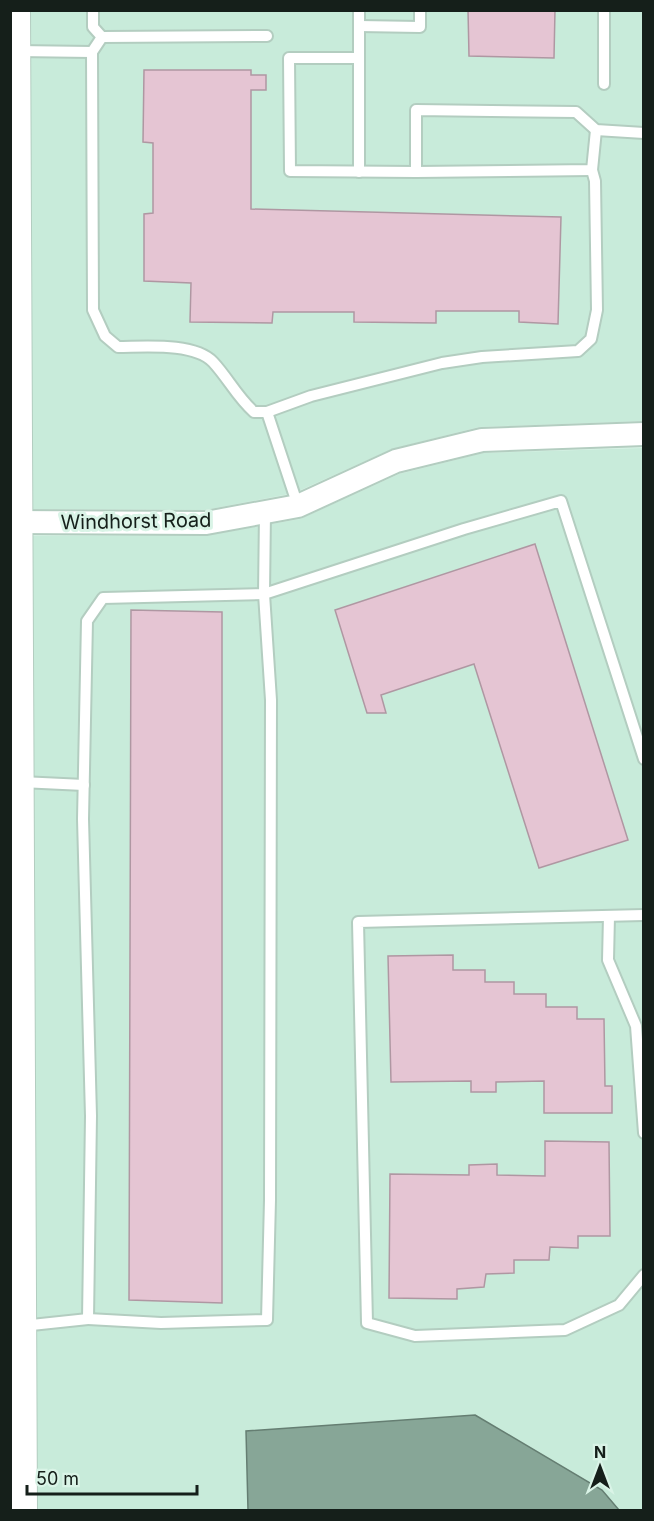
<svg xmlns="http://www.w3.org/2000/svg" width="654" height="1521" viewBox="0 0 654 1521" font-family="Inter,sans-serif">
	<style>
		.built { fill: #c8ebda }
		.water { fill: #87a697; stroke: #657e72; stroke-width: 1.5 }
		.building { fill: #e5c5d3; stroke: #af97a2; stroke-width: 1.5 }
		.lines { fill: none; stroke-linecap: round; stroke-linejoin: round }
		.lane-casing { stroke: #b3cdc0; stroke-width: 14 }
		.street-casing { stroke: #b3cdc0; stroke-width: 26 }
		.secondary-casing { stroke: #b3cdc0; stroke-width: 34 }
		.lane { stroke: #fff; stroke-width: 10 }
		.street { stroke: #fff; stroke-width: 22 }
		.secondary { stroke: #fff; stroke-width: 32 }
		.labels { text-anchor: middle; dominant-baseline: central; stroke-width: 6; stroke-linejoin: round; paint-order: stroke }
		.street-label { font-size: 20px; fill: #151f1a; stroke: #daf4e7 }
	</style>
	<rect width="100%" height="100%" fill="#daf4e7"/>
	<g class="built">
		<polygon points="26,11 643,11 643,421 479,427 392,449 294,493 205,510 28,509"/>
		<polygon points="643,448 643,1510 619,1510 602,1490 246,1431 248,1510 33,1510 28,536 208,535 300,519 399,474 483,453"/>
	</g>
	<polygon class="water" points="475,1415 602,1490 619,1510 248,1510 246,1431"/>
	<g class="building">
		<polygon points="468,10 555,10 554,58 469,56"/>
		<polygon points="144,70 251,70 251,75 266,75 266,90 251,90 251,209 561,217 558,324 519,322 519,311 436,311 436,323 354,322 354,312 273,312 272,323 190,322 191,283 144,281 144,214 153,213 153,143 143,142"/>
		<polygon points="535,544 628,840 539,868 474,664 381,695 386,713 367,713 335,610"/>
		<polygon points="131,610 222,612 222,1303 129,1300"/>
		<polygon points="453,955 453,970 485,970 485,982 514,982 514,994 546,994 546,1007 577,1007 577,1019 604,1019 605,1086 612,1086 612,1113 544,1113 544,1081 496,1082 496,1092 471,1092 471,1081 391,1082 388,956"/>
		<polygon points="545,1141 609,1142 610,1236 578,1236 578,1248 550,1247 549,1260 514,1260 514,1273 486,1274 484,1287 457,1289 457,1299 389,1298 390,1174 469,1175 469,1165 497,1164 497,1175 545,1176"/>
	</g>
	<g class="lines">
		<g class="lane-casing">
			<g id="lane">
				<polyline points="93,10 93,27 102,37"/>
				<polyline points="359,10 359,172"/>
				<polyline points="604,10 604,84"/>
				<polyline points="359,26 420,27 420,10"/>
				<path d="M 267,36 L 102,37 L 92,52 L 93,310 L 105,336 L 118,347 C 143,347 194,342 213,362 C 228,378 237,397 254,412 L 267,412 L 298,506"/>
				<polyline points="17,51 92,52"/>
				<polyline points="359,58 289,58 290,171 416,172 416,110 576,112 596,130 644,133"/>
				<polyline points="416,172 592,170 596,130"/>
				<polyline points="267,412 311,396 442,363 482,357 578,351 591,339 597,310 595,181 592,170"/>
				<polyline points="21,782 84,785"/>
				<polyline points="644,915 358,922 367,1323 415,1336 565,1330 619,1305 644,1275"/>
				<polyline points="609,916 608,960 636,1026 644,1133"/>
				<polyline points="88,1319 161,1323 267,1320 270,1200 271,700 264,594 464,529 561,501 644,759"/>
				<polyline points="22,1326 88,1319 91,1116 83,819 87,621 103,598 264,594 265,512"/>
			</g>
		</g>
		<g class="street-casing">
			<polyline id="street" points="10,522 206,523 298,506 396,461 482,440 644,434"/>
		</g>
		<g class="secondary-casing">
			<polyline id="secondary" points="14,10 21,1510"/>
		</g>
		<use href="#lane" class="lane"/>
		<use href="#street" class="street"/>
		<use href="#secondary" class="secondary"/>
	</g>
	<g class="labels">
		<g class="street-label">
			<text transform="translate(136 521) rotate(-1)">Windhorst Road</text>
		</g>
	</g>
	<rect width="654" height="1521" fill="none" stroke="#151f1a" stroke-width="24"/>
	<g transform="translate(600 1467)" stroke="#daf4e7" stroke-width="4.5" paint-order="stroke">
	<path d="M0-4.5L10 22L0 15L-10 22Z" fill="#151f1a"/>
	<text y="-9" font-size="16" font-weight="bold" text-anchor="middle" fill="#151f1a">N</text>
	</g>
	<path d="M27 1485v9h170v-9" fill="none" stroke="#151f1a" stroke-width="3"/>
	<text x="36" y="1485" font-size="18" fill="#151f1a" stroke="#daf4e7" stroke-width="4.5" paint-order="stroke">50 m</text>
</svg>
